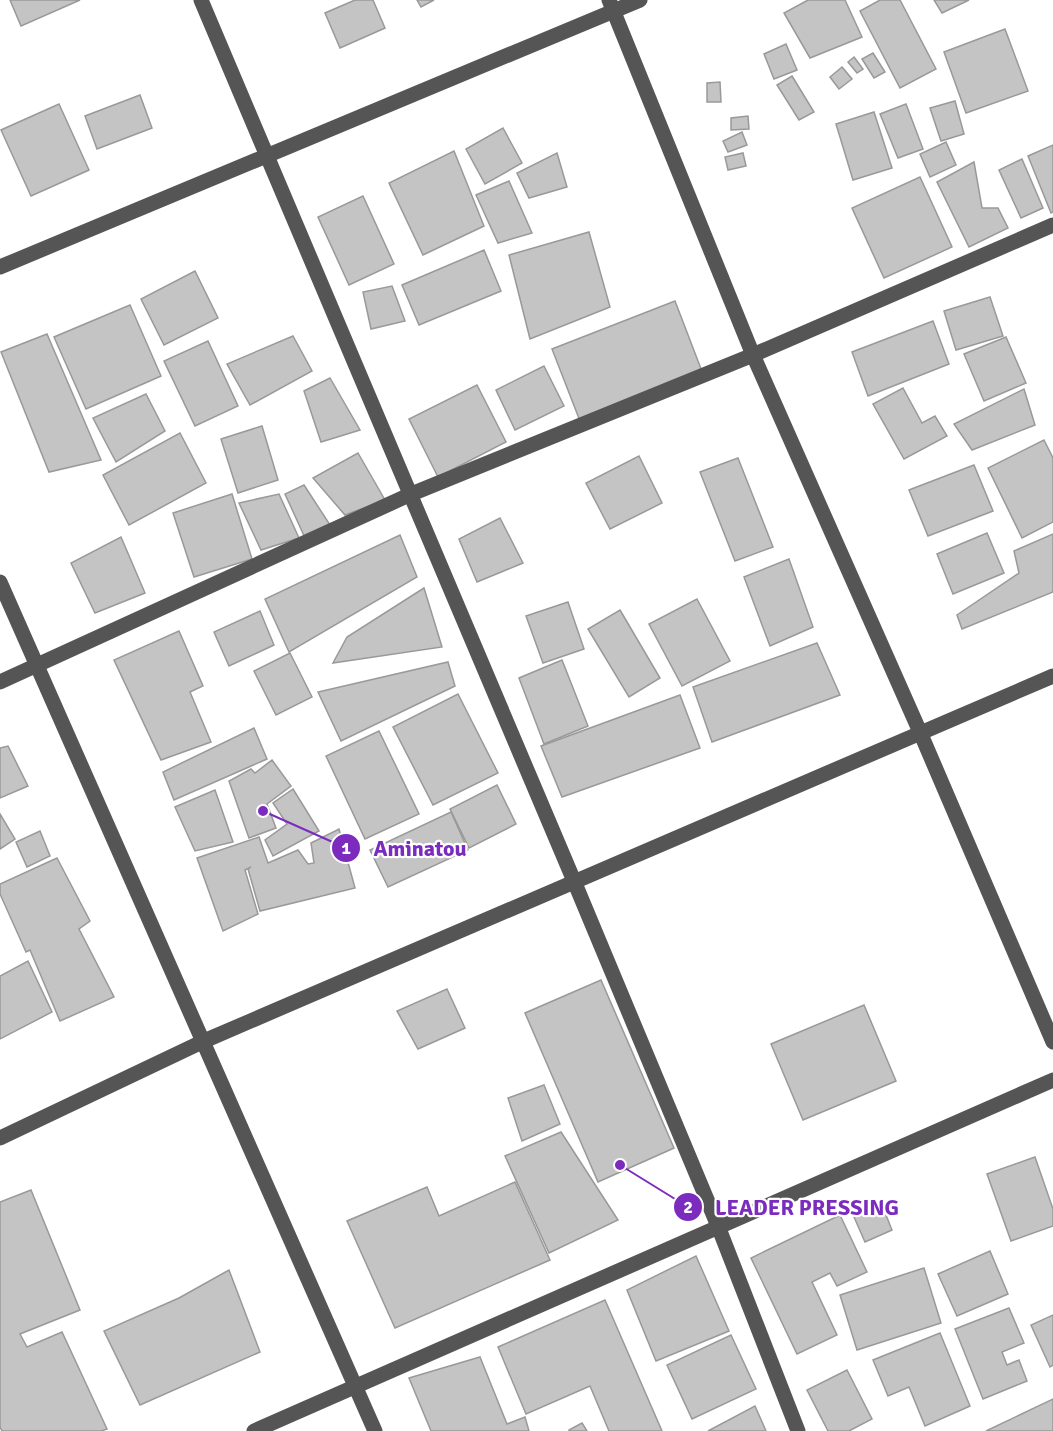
<svg xmlns="http://www.w3.org/2000/svg" width="1053" height="1431" viewBox="0 0 1053 1431" font-family="Signika,sans-serif">
	<style>
		.building { fill: #c4c4c4; stroke: #999; stroke-width: 1.5 }
		.lines { fill: none; stroke-linecap: round; stroke-linejoin: round }
		.minor { stroke: #555; stroke-width: 15 }
		.leader { fill: none; stroke: #7b2cbf; stroke-width: 2 }
		.callout-dot { fill: #7b2cbf; stroke: #fff; stroke-width: 2 }
		.mark-label { font-size: 18px; text-anchor: middle; font-weight: bold; fill: #fff }
		.callout-label { font-size: 22px; text-anchor: middle; font-weight: bold; fill: #7b2cbf; stroke: #fff; stroke-width: 4.5; stroke-linejoin: round; paint-order: stroke }
	</style>
	<rect width="100%" height="100%" fill="#fff"/>
	<g class="building">
		<polygon points="10,0 80,0 21,26"/>
		<polygon points="355,0 373,0 385,28 340,48 325,13"/>
		<polygon points="417,0 434,0 421,7"/>
		<polygon points="808,0 845,0 862,37 810,58 784,13"/>
		<polygon points="880,0 900,0 936,69 900,88 860,11"/>
		<polygon points="934,0 969,0 942,13"/>
		<polygon points="1005,29 1028,91 966,113 944,52"/>
		<polygon points="786,44 797,70 774,79 764,54"/>
		<polygon points="873,53 885,72 874,78 862,59"/>
		<polygon points="854,57 863,69 857,73 848,62"/>
		<polygon points="842,67 852,79 839,89 830,77"/>
		<polygon points="792,76 814,112 799,120 777,85"/>
		<polygon points="720,82 721,102 707,102 707,83"/>
		<polygon points="140,95 152,128 97,149 85,116"/>
		<polygon points="955,101 964,134 941,141 930,108"/>
		<polygon points="59,104 89,170 31,196 1,130"/>
		<polygon points="906,104 923,149 898,158 880,114"/>
		<polygon points="874,112 892,168 853,180 836,124"/>
		<polygon points="748,116 749,129 731,130 731,118"/>
		<polygon points="503,128 522,163 485,184 466,149"/>
		<polygon points="742,132 747,145 728,152 723,141"/>
		<polygon points="946,142 956,165 930,177 920,154"/>
		<polygon points="1053,145 1053,212 1051,213 1028,156"/>
		<polygon points="454,151 484,226 423,255 389,183"/>
		<polygon points="557,153 567,187 529,198 517,173"/>
		<polygon points="743,153 746,166 728,170 725,157"/>
		<polygon points="1022,159 1043,208 1021,218 999,170"/>
		<polygon points="974,162 982,208 998,208 1008,228 969,247 937,182"/>
		<polygon points="920,177 952,247 884,278 852,208"/>
		<polygon points="509,181 532,233 498,243 476,195"/>
		<polygon points="363,196 394,264 349,285 318,217"/>
		<polygon points="589,232 610,307 530,339 509,255"/>
		<polygon points="484,250 501,291 419,325 402,285"/>
		<polygon points="195,271 218,318 164,345 141,299"/>
		<polygon points="392,286 405,321 371,329 363,292"/>
		<polygon points="990,297 1003,336 956,350 944,311"/>
		<polygon points="675,301 703,374 580,421 552,349"/>
		<polygon points="130,305 161,376 86,409 54,337"/>
		<polygon points="933,321 949,364 868,396 852,352"/>
		<polygon points="47,334 101,460 49,472 1,352"/>
		<polygon points="293,336 312,371 250,405 227,364"/>
		<polygon points="1006,337 1026,383 984,401 964,354"/>
		<polygon points="208,341 238,406 195,426 164,361"/>
		<polygon points="544,366 564,406 515,430 496,390"/>
		<polygon points="330,378 360,430 321,442 304,391"/>
		<polygon points="477,385 506,442 438,477 409,419"/>
		<polygon points="903,388 922,423 935,416 947,436 904,459 873,404"/>
		<polygon points="1024,389 1035,425 972,450 954,424"/>
		<polygon points="146,394 165,431 116,462 93,418"/>
		<polygon points="262,426 278,480 238,493 221,439"/>
		<polygon points="180,433 206,483 129,525 103,475"/>
		<polygon points="1044,440 1053,458 1053,522 1022,538 988,468"/>
		<polygon points="358,453 385,500 345,515 313,478"/>
		<polygon points="639,456 662,503 610,529 586,483"/>
		<polygon points="738,458 773,547 735,561 700,472"/>
		<polygon points="974,465 993,511 928,536 909,490"/>
		<polygon points="304,485 332,528 306,540 285,494"/>
		<polygon points="232,494 252,559 194,577 173,513"/>
		<polygon points="279,494 299,538 261,550 239,503"/>
		<polygon points="500,518 523,563 477,582 459,539"/>
		<polygon points="987,533 1004,573 953,594 937,554"/>
		<polygon points="1053,534 1053,592 962,629 957,615 1019,573 1014,551"/>
		<polygon points="400,535 417,577 289,652 265,599"/>
		<polygon points="121,537 145,593 95,613 71,563"/>
		<polygon points="789,559 813,627 770,646 744,577"/>
		<polygon points="424,588 442,647 333,663 347,637"/>
		<polygon points="697,599 730,661 682,686 649,624"/>
		<polygon points="568,602 584,649 543,663 526,616"/>
		<polygon points="620,610 660,678 629,697 588,629"/>
		<polygon points="260,611 274,645 229,666 214,632"/>
		<polygon points="179,631 203,686 190,692 211,742 161,760 114,660"/>
		<polygon points="817,643 840,695 712,742 693,687"/>
		<polygon points="290,653 312,697 276,715 254,671"/>
		<polygon points="562,660 588,726 544,744 519,678"/>
		<polygon points="448,662 455,686 341,741 318,692"/>
		<polygon points="458,694 498,773 433,805 393,727"/>
		<polygon points="680,695 700,748 562,797 541,746"/>
		<polygon points="254,728 267,759 174,800 163,772"/>
		<polygon points="379,731 419,814 365,839 326,756"/>
		<polygon points="8,746 28,786 0,798 0,748"/>
		<polygon points="272,760 291,786 267,804 276,828 249,838 229,781 251,769 255,773"/>
		<polygon points="497,785 516,824 469,848 450,809"/>
		<polygon points="293,789 319,831 273,856 265,840 287,824 273,803"/>
		<polygon points="215,790 233,842 195,851 175,807"/>
		<polygon points="451,812 468,850 388,887 370,850"/>
		<polygon points="0,814 15,839 0,849"/>
		<polygon points="339,829 355,888 260,911 248,869 251,867 245,870 258,914 223,931 197,858 259,837 268,863 298,850 308,864 314,863 311,843"/>
		<polygon points="40,831 50,856 27,867 16,842"/>
		<polygon points="57,858 90,921 79,929 114,997 60,1021 30,950 26,952 0,894 0,884"/>
		<polygon points="28,961 52,1012 0,1039 0,976"/>
		<polygon points="601,980 674,1148 598,1182 525,1013"/>
		<polygon points="447,989 465,1028 418,1049 397,1011"/>
		<polygon points="864,1005 896,1081 803,1120 771,1044"/>
		<polygon points="544,1085 560,1124 522,1141 508,1098"/>
		<polygon points="561,1132 618,1220 549,1253 505,1156"/>
		<polygon points="1035,1157 1053,1209 1053,1226 1011,1241 987,1174"/>
		<polygon points="515,1182 550,1260 395,1328 347,1221 427,1187 439,1216"/>
		<polygon points="31,1190 80,1310 20,1334 27,1347 62,1332 107,1429 101,1431 2,1431 0,1427 0,1202"/>
		<polygon points="882,1205 892,1230 865,1242 854,1217"/>
		<polygon points="840,1215 867,1272 837,1286 830,1273 812,1282 837,1335 797,1354 751,1258"/>
		<polygon points="990,1251 1008,1294 957,1316 938,1274"/>
		<polygon points="696,1256 729,1331 656,1361 627,1290"/>
		<polygon points="924,1268 941,1323 857,1350 840,1295"/>
		<polygon points="229,1270 260,1352 140,1405 104,1331 179,1298"/>
		<polygon points="605,1300 662,1431 609,1431 590,1386 526,1414 498,1347"/>
		<polygon points="1009,1308 1024,1343 1002,1352 1007,1365 1019,1360 1027,1381 983,1399 955,1329"/>
		<polygon points="1053,1315 1053,1365 1050,1367 1031,1325"/>
		<polygon points="940,1333 970,1406 925,1426 909,1387 888,1396 873,1360"/>
		<polygon points="731,1335 756,1389 692,1419 667,1365"/>
		<polygon points="480,1357 507,1424 525,1417 529,1431 431,1431 409,1378"/>
		<polygon points="847,1370 872,1419 849,1431 828,1431 807,1390"/>
		<polygon points="1053,1399 1053,1431 986,1431"/>
		<polygon points="755,1406 766,1431 708,1431"/>
		<polygon points="582,1423 587,1431 569,1431 569,1430"/>
	</g>
	<g class="lines">
		<g class="minor">
			<polyline points="201,0 574,881 718,1226 798,1431"/>
			<polyline points="609,0 753,355 920,732 1053,1042"/>
			<polyline points="0,267 640,0"/>
			<polyline points="0,582 375,1431"/>
			<polyline points="0,682 409,495 753,355 1053,225"/>
			<polyline points="0,1138 204,1041 1053,676"/>
			<polyline points="254,1431 1053,1080"/>
		</g>
	</g>
	<path class="leader" d="M263 811L346 848M620 1165L688 1207"/>
	<g class="callout-dot">
		<circle cx="263" cy="811" r="6"/>
		<circle cx="620" cy="1165" r="6"/>
		<circle cx="346" cy="848" r="15"/>
		<circle cx="688" cy="1207" r="15"/>
	</g>
	<g class="mark-label">
		<text x="346" y="854">1</text>
		<text x="688" y="1213">2</text>
	</g>
	<g class="callout-label">
		<text x="420" y="856">Aminatou</text>
		<text x="807" y="1215">LEADER PRESSING</text>
	</g>
</svg>
